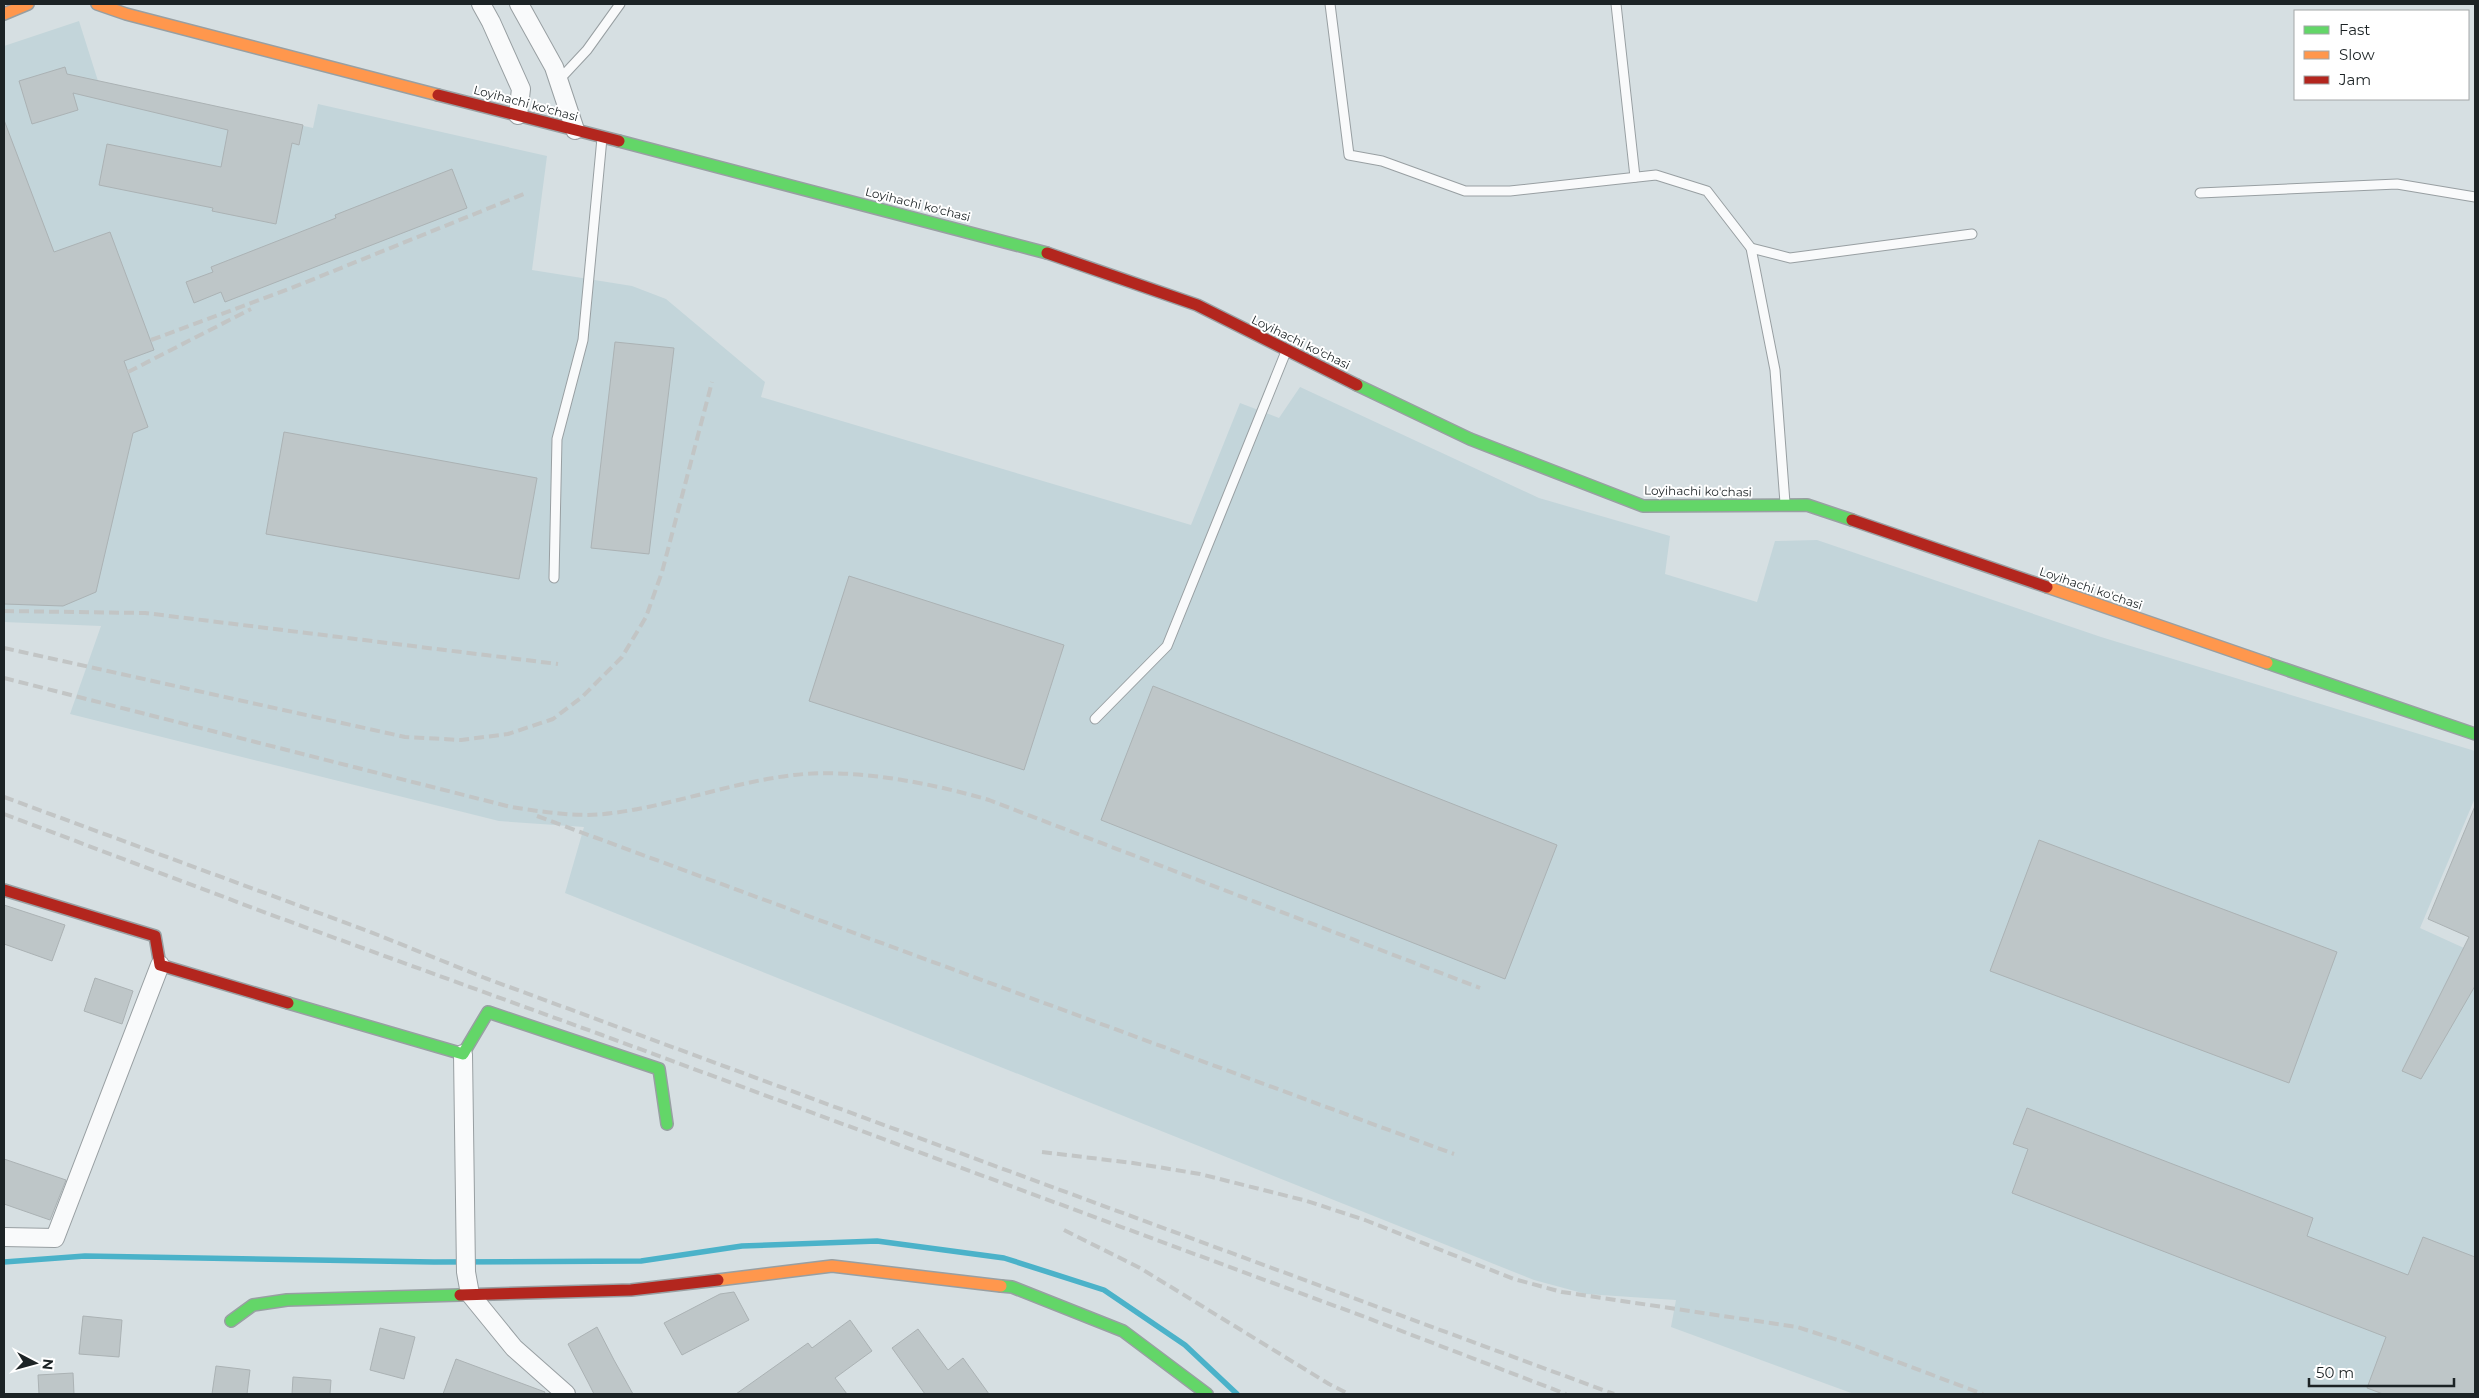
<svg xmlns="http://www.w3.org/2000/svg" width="2479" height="1398" viewBox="0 0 2479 1398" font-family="Montserrat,sans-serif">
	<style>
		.built { fill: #c3d5da }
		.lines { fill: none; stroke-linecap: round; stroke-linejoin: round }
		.stream { stroke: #4bb2c9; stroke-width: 5.5 }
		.building { fill: #bec6c8; stroke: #abb2b4 }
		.lane-casing { stroke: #989fa2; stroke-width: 11 }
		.street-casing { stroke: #989fa2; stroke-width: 20 }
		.fast-casing { stroke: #989fa2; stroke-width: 14 }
		.slow-casing { stroke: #989fa2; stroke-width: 14 }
		.jam-casing { stroke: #989fa2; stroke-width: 14 }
		.lane { stroke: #f9fafb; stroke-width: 9 }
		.street { stroke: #f9fafb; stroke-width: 18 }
		.fast { stroke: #63d668; stroke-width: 11 }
		.slow { stroke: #ff974d; stroke-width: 11 }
		.jam { stroke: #b3261e; stroke-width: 11 }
		.rail { stroke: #c2c5c5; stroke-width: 4; stroke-dasharray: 10 5; stroke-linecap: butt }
		.labels { text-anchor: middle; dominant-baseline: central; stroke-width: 4; stroke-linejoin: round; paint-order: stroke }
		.street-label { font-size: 12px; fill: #1c2325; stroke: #fff }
	</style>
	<rect width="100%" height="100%" fill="#d6dfe2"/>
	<polygon class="built" points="79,21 98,81 313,128 318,104 547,156 532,270 632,286 666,299 765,382 761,397 1191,525 1240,403 1279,418 1300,387 1539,498 1670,536 1665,574 1757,602 1775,541 1817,540 2101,637 2475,751 2475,798 2420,928 2475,953 2475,1394 1854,1394 1671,1327 1676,1300 1586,1294 1534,1280 565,893 584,827 499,821 70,714 101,626 4,622 4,46"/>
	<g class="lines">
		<polyline class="stream" points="4,1262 85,1256 434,1262 641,1261 742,1246 877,1241 1004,1258 1104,1290 1185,1345 1237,1394"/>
	</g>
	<g class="building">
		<polygon points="65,67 67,74 303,125 299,145 292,143 276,224 212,211 213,208 99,185 107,144 221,167 228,130 73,93 78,110 32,124 19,81"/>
		<polygon points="4,120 54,252 110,232 154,350 124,361 148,427 133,433 96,592 63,606 4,604"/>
		<polygon points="452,169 467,208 225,302 221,292 194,303 186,282 213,272 211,267 336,218 335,215"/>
		<polygon points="615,342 674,348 649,554 591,548"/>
		<polygon points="284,432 537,478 519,579 266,534"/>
		<polygon points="849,576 1064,645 1024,770 809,701"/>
		<polygon points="1153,686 1557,845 1505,979 1101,820"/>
		<polygon points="2475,806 2475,986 2421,1079 2402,1071 2469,937 2428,919"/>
		<polygon points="2039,840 2337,952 2289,1083 1990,971"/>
		<polygon points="4,905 65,925 52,961 4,944"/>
		<polygon points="95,978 133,991 122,1024 84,1011"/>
		<polygon points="2027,1108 2313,1218 2307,1236 2408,1275 2423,1237 2475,1257 2475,1394 2383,1394 2367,1388 2386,1337 2012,1193 2028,1149 2013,1144"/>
		<polygon points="4,1159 66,1180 50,1220 4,1204"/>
		<polygon points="734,1292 749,1320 682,1355 664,1323 720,1294"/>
		<polygon points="83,1316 122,1320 119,1357 79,1354"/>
		<polygon points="850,1320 872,1351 835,1378 847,1394 736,1394 808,1343 812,1348"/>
		<polygon points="597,1327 614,1360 633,1394 594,1394 589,1384 568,1344"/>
		<polygon points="380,1328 415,1337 404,1379 370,1370"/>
		<polygon points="918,1329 948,1370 963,1358 989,1394 925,1394 892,1348"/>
		<polygon points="456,1359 545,1392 544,1394 443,1394"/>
		<polygon points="216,1366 250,1370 247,1394 212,1394"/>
		<polygon points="73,1373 74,1394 39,1394 38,1375"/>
		<polygon points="293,1377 331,1380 330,1394 292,1394"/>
	</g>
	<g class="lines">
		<g class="lane-casing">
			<g id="lane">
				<polyline points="1330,4 1349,155 1382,161 1465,191 1510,191 1656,175 1707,191 1751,248 1775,370 1785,503"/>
				<polyline points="1616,4 1635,177"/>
				<polyline points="559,80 587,50 620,4"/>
				<polyline points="2200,193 2397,184 2475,197"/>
				<polyline points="1751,248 1790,258 1972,234"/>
				<polyline points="554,578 557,439 583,340 602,138"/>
				<polyline points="1095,719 1167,646 1285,354"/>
			</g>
		</g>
		<g class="street-casing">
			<g id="street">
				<polyline points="481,4 491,22 521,89 518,115"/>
				<polyline points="519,4 554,67 575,130"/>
				<polyline points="463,1054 466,1272 470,1294 514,1348 566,1394"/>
				<polyline points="4,1237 55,1238 160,965"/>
			</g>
		</g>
		<g class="fast-casing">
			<g id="fast">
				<polyline points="619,141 1047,253"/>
				<polyline points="1357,385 1470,439 1643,506 1807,505 1852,520"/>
				<polyline points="2267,663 2475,734"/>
				<polyline points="288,1003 463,1054 488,1012 659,1069 667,1124"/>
				<polyline points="1001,1286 1012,1287 1123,1331 1207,1394"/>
				<polyline points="231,1321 253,1305 287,1300 460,1295"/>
			</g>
		</g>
		<g class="slow-casing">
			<g id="slow">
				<polyline points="97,4 126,14 438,95"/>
				<polyline points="4,14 28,4"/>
				<polyline points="2047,587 2267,663"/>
				<polyline points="718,1280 832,1266 1001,1286"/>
			</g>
		</g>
		<g class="jam-casing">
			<g id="jam">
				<polyline points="438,95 619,141"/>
				<polyline points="1047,253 1197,305 1357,385"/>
				<polyline points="1852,520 2047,587"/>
				<polyline points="4,890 155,936 160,965 288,1003"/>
				<polyline points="460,1295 631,1290 718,1280"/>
			</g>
		</g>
		<use href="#lane" class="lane"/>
		<use href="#street" class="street"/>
		<use href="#fast" class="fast"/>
		<use href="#slow" class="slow"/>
		<use href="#jam" class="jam"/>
		<g class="rail">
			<polyline points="151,340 289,289 524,194"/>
			<polyline points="128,372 251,309"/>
			<polyline points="4,611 145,613 558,664"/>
			<polyline points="4,648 405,737 461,740 508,734 553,719 582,697 622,657 646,617 662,572 712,382"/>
			<path d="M 4,678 L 511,807 C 545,812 579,818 613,813 C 674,805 733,782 794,775 C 855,768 931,783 989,800 L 1480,988"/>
			<polyline points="4,797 368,931 485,978 1614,1394"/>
			<polyline points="4,814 269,914 602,1035 1365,1317 1566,1394"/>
			<polyline points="537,816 1454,1154"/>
			<polyline points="1042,1152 1133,1163 1200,1174 1307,1201 1365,1220 1514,1279 1562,1292 1797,1327 1847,1343 1983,1394"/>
			<polyline points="1064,1230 1140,1268 1329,1384 1349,1394"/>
		</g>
	</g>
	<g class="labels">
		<g class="street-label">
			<text transform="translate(526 103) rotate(15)">Loyihachi ko'chasi</text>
			<text transform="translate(918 204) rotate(14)">Loyihachi ko'chasi</text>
			<text transform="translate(1301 342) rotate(26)">Loyihachi ko'chasi</text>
			<text transform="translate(1698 491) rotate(1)">Loyihachi ko'chasi</text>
			<text transform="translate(2091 588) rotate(19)">Loyihachi ko'chasi</text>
		</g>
	</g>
	<rect width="2479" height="1398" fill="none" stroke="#1c2325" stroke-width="10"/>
	<rect x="2294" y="10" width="175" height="90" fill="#ffffff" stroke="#a4a7a8"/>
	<rect x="2304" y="26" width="25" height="8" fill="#63d668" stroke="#a4a7a8"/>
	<text x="2339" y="35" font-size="15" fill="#1c2325">Fast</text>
	<rect x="2304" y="51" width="25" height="8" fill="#ff974d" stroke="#a4a7a8"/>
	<text x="2339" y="60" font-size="15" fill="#1c2325">Slow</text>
	<rect x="2304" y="76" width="25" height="8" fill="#b3261e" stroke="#a4a7a8"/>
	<text x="2339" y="85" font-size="15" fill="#1c2325">Jam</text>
	<g transform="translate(35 1363) rotate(96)" stroke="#ffffff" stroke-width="4" paint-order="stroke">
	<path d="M0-4L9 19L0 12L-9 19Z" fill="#1c2325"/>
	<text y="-8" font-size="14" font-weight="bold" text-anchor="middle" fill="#1c2325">N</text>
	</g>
	<path d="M2309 1378v8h145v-8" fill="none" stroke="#1c2325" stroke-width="2.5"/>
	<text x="2316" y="1378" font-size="15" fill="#1c2325" stroke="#ffffff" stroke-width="4" paint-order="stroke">50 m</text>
</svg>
